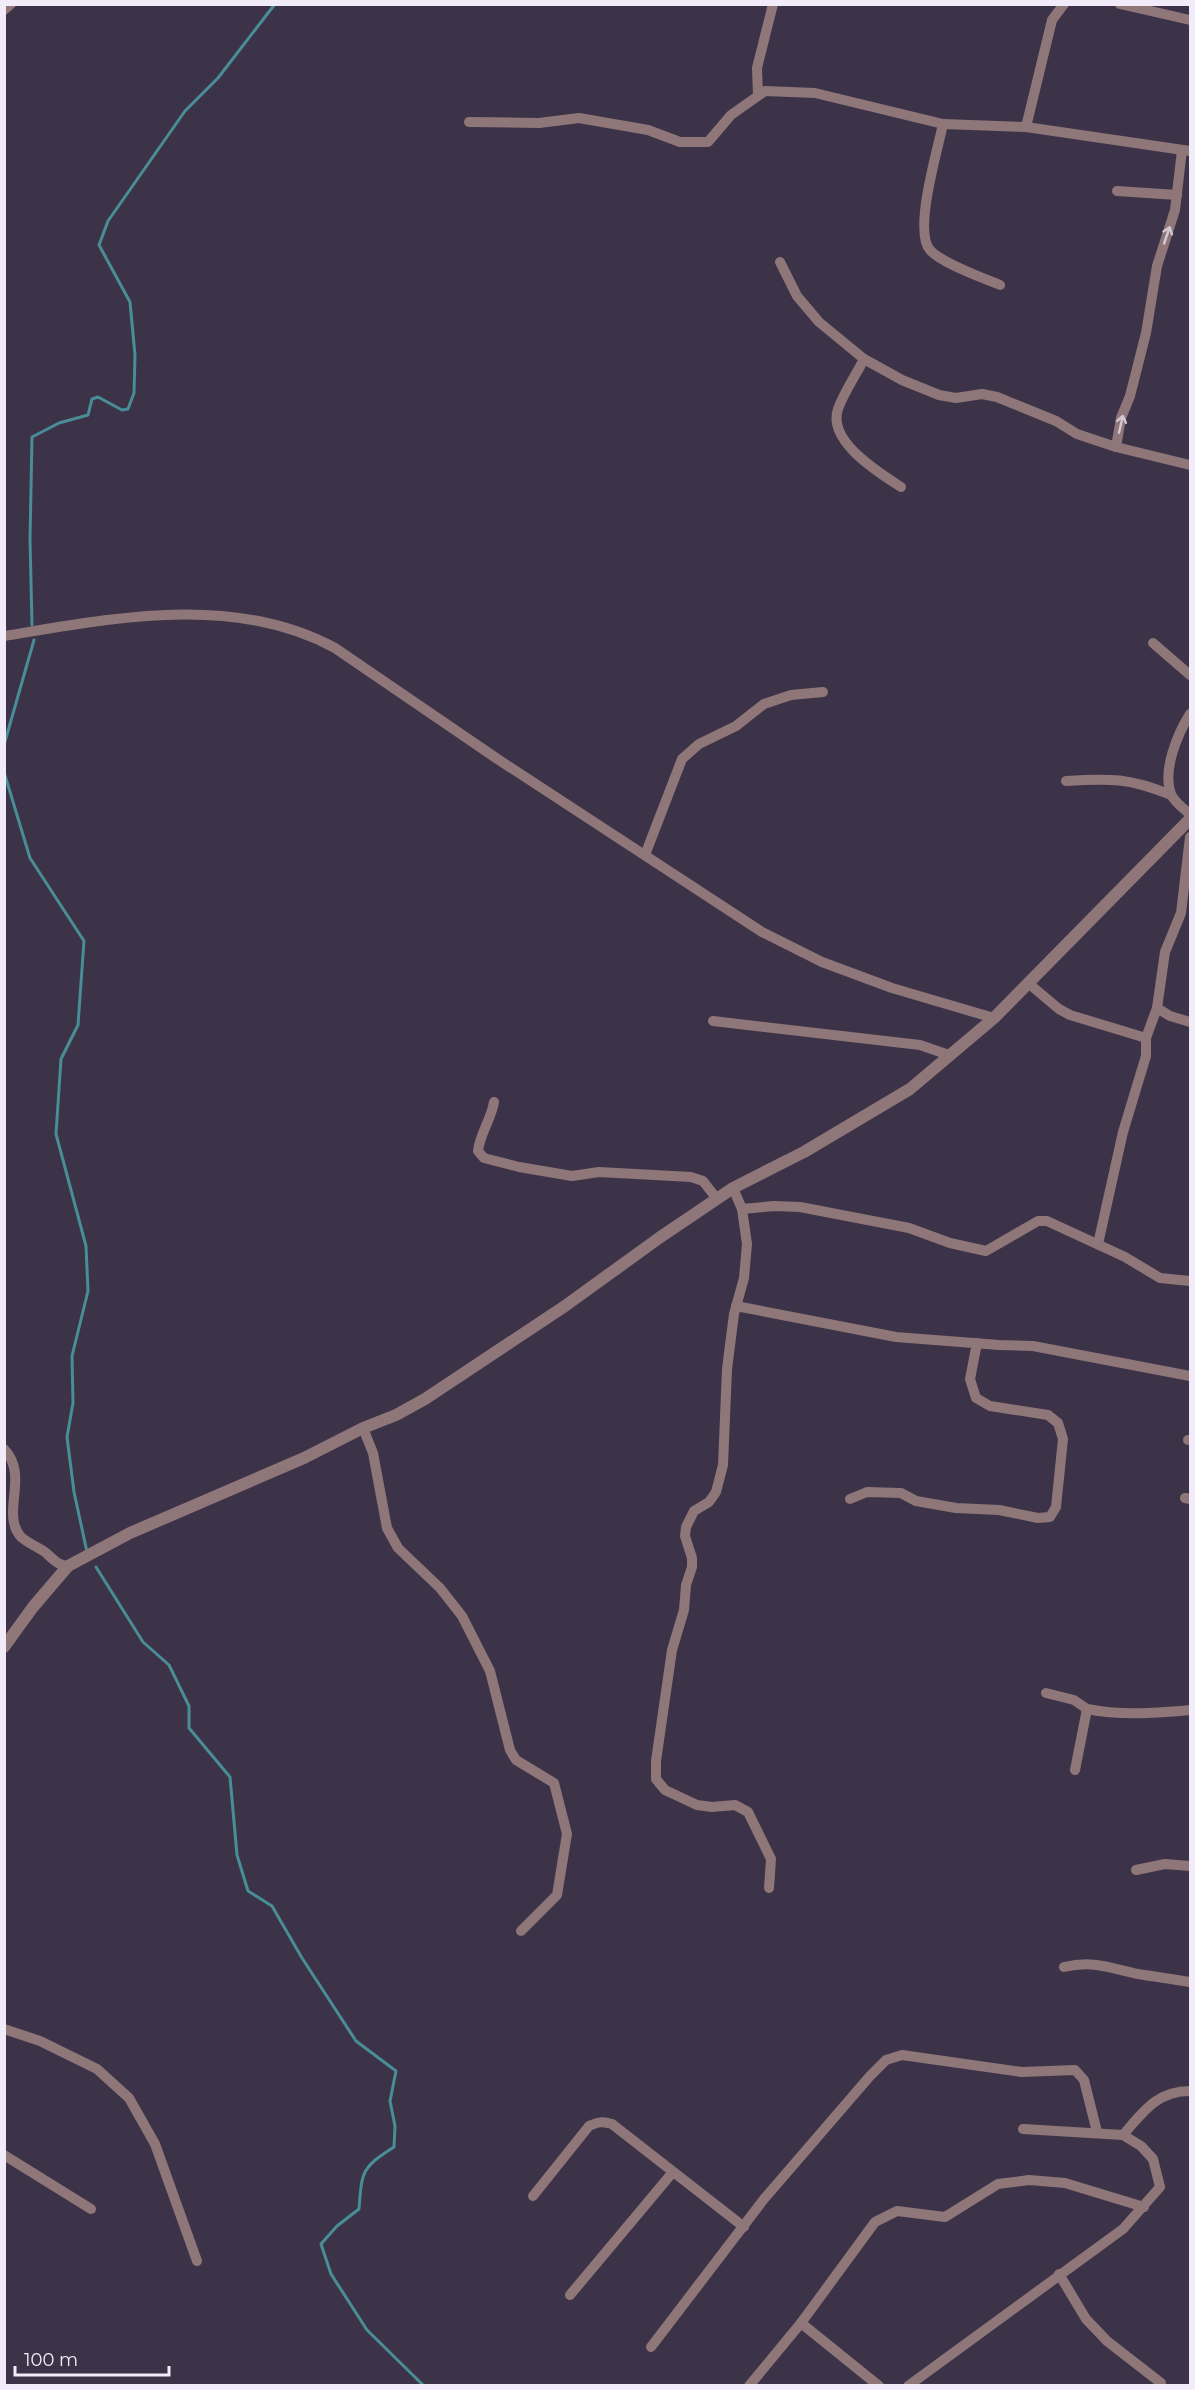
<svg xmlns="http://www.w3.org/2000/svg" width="1195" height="2390" viewBox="0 0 1195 2390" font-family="Montserrat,sans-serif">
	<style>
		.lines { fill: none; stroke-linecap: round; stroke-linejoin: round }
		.stream { stroke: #498d96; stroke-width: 3 }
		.minor { stroke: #8f7678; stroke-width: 10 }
		.tertiary { stroke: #8f7678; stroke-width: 12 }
		.oneway { stroke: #d4c9d3 }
	</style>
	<rect width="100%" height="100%" fill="#3c3348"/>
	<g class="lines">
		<g class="stream">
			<polyline points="32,625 30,539 32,437 59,423 88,415 92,399 98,397 122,410 128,409 134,393 135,355 130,302 99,245 108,221 185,111 218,78 275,4"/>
			<polyline points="4,745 34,640"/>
			<polyline points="4,772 30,858 84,941 78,1025 61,1059 56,1134 86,1246 88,1291 72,1356 73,1403 67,1437 74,1492 87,1552"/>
			<path d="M 96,1567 L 143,1642 L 169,1665 L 189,1706 L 189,1728 L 230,1777 L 237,1855 L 248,1891 L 272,1906 L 302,1958 L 356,2041 L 396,2071 L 390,2101 L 395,2126 L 394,2147 C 361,2168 362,2171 359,2209 L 337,2226 L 321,2244 L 331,2274 L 367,2330 L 424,2386"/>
		</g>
		<g class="minor">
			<polyline points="1120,4 1190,20"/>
			<polyline points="4,10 11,4"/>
			<polyline points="758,95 757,68 773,4"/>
			<polyline points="469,122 539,123 579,118 648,130 680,142 708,142 731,115 765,91 815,93 943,124 1026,127 1190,151"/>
			<path d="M 943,124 C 938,149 913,231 930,250 C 941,263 983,278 1000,285"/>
			<polyline points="1026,127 1052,20 1064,4"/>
			<polyline points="1182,150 1175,210 1157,266 1146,333 1130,396 1121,418 1116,447 1190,465"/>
			<polyline points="1117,191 1177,195"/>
			<polyline points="780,262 797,296 819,322 864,359 902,380 939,395 956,398 982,394 997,397 1056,421 1077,434 1116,447"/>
			<path d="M 864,359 C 856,375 844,392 838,409 C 827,441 878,472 901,487"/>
			<path d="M 4,636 C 114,618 233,593 335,648 L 496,758 L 762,932 L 822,962 L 892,988 L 994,1018"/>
			<polyline points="1153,643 1190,675"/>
			<path d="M 1190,714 C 1178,733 1162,770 1171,794 C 1174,802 1184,809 1190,814"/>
			<path d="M 1066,781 C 1110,778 1130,778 1171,795"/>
			<polyline points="645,855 682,759 699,744 736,726 764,704 791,695 823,692"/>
			<polyline points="1028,983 1059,1009 1070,1015 1146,1038 1146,1056 1123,1132 1098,1244"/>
			<polyline points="1157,1008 1170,1016 1190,1022"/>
			<polyline points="713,1021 920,1045 949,1055"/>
			<polyline points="1146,1038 1157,1008 1165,952 1181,913 1190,837"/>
			<path d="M 494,1102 C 491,1120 480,1133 478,1151 L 484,1158 L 519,1167 L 572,1176 L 599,1172 L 691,1177 L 703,1181 L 717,1199"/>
			<polyline points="733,1188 742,1209 747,1244 744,1278 734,1314 727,1369 723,1465 716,1492 709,1502 694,1511 686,1527 685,1536 692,1558 692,1567 686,1585 684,1610 672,1650 656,1761 656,1779 665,1790 697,1805 712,1807 735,1805 748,1812 771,1859 769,1888"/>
			<polyline points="742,1209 774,1206 800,1207 909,1228 950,1243 986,1251 1038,1221 1047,1221 1125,1257 1160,1278 1190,1281"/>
			<polyline points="736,1306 896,1337 999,1345 1033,1346 1190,1376"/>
			<polyline points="363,1428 373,1453 387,1528 398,1548 440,1588 462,1616 490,1671 510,1750 516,1760 554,1783 567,1834 557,1895 521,1931"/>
			<polyline points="1188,1440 1190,1440"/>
			<path d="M 4,1449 C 30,1476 0,1513 21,1537 C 28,1543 37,1547 45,1552 C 52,1558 58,1566 68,1566"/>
			<polyline points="1185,1498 1190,1499"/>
			<polyline points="850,1499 867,1492 901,1493 916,1501 956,1508 999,1510 1038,1518 1050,1517 1056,1507 1063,1439 1058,1423 1048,1415 990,1406 976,1398 970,1379 977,1343"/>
			<polyline points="1046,1693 1074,1700 1087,1709"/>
			<path d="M 1075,1770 L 1087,1709 C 1122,1716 1155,1713 1190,1710"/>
			<polyline points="1136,1870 1165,1864 1190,1866"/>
			<path d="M 1064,1967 C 1094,1960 1110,1968 1138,1974 C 1156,1977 1173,1979 1190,1982"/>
			<polyline points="4,2029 40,2041 97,2069 129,2098 155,2144 197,2261"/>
			<path d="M 1123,2135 C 1143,2112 1157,2091 1190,2091"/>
			<polyline points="4,2155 91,2209"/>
			<path d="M 533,2196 L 589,2126 C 598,2122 602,2121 612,2124 L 744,2227"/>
			<polyline points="1059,2274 1086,2319 1107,2341 1161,2383"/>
			<polyline points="570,2295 673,2172"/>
			<polyline points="801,2323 879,2386"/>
			<polyline points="651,2347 764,2199 870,2076 886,2060 902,2055 1022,2072 1075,2070 1084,2080 1097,2132"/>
			<polyline points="749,2386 801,2323 875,2222 897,2211 945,2217 998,2184 1029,2180 1065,2183 1144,2207"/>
			<polyline points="908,2386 1123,2229 1160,2187 1153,2159 1141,2146 1123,2135 1023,2129"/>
		</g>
		<polyline class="tertiary" points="4,1647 33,1607 68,1566 130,1533 304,1458 363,1428 396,1415 425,1399 565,1306 659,1238 733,1188 804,1152 910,1089 994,1018 1190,819"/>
	</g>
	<defs><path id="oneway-shaft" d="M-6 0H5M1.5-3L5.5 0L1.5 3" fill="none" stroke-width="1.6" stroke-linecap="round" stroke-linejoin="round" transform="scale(1.5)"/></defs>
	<g class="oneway">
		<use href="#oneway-shaft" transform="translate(1167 235) rotate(-71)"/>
		<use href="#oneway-shaft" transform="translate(1121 424) rotate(-77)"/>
	</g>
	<rect width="1195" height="2390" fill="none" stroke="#f2ecfa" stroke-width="12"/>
	<path d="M15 2366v9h154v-9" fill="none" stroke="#f2ecfa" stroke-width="3"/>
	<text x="24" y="2366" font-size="18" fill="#f2ecfa" stroke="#3c3348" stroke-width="4.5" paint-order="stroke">100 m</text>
</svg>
